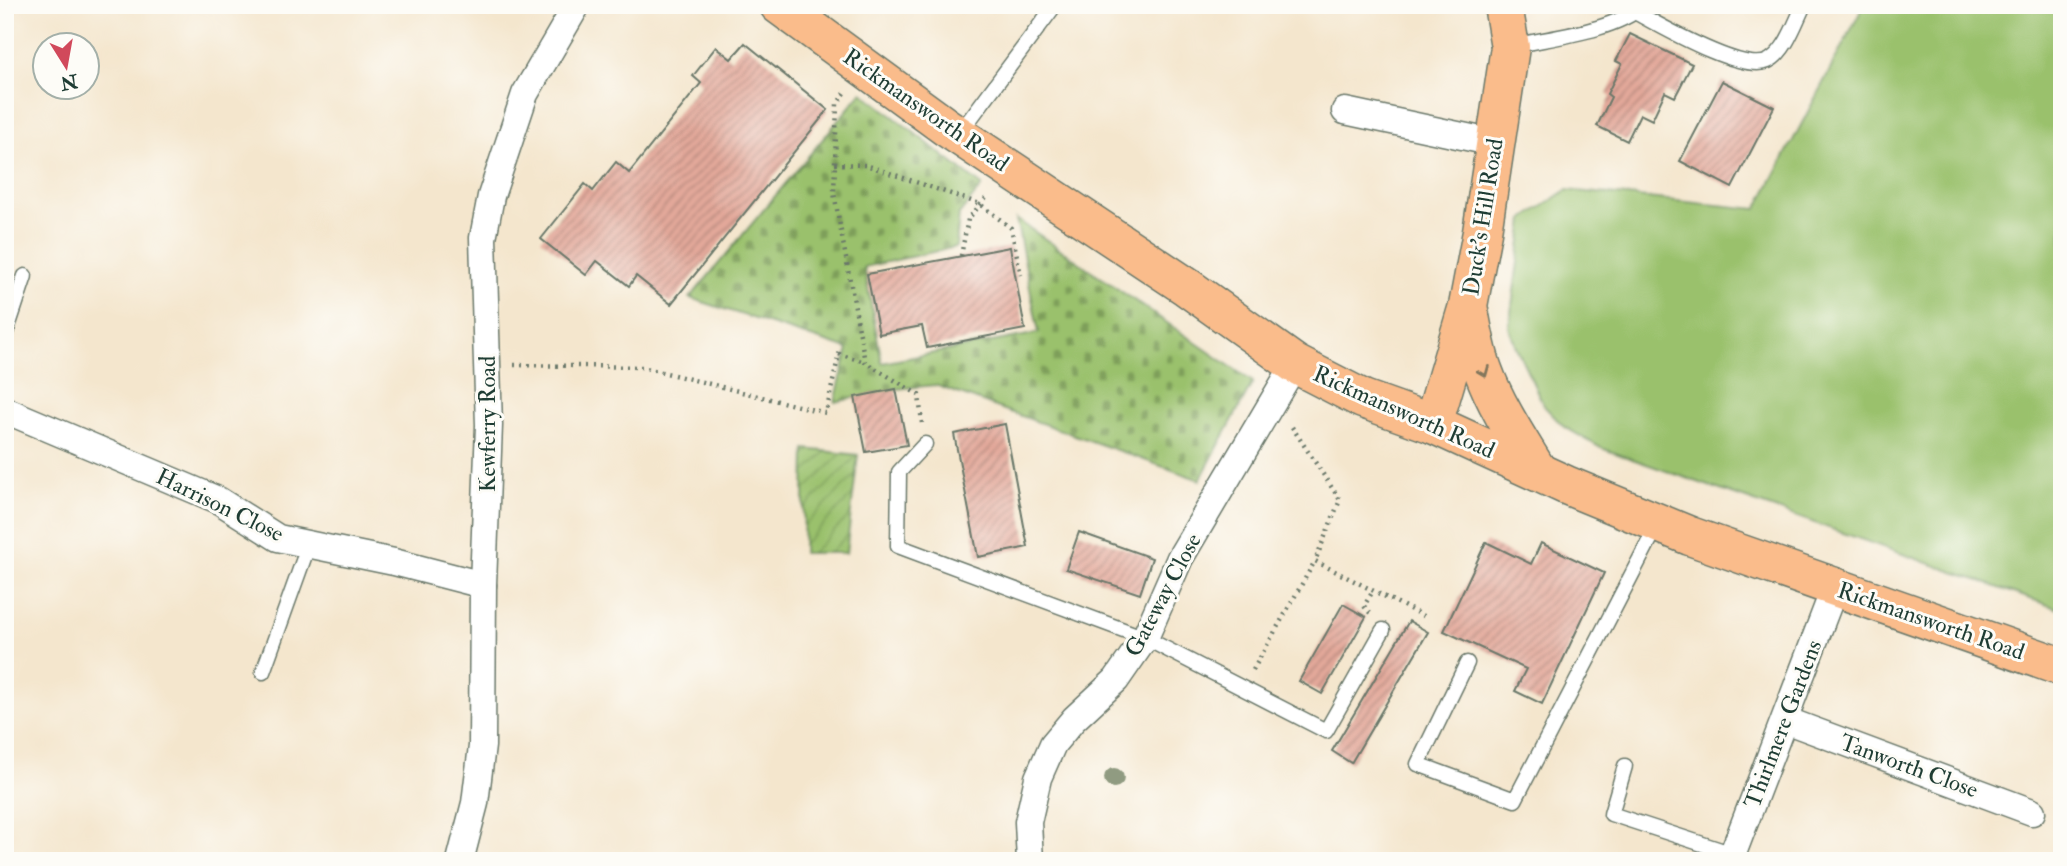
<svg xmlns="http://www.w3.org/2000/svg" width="2067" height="866" viewBox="0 0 2067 866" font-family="'IM FELL Double Pica',serif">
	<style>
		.cemetery { fill: url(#cemetery-stones); stroke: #5c7f50; stroke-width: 2 }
		.park { fill: #9ac16c; stroke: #5c7f50; stroke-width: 2 }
		.garden { fill: url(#garden-furrows); stroke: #5c7f50; stroke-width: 2 }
		.building { fill: url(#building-hatch) }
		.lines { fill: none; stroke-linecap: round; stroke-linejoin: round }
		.lane-casing { stroke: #6a786a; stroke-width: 17 }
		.street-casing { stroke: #6a786a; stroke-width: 29 }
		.primary-casing { stroke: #6a786a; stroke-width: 41 }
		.path { stroke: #6a786a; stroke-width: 4.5; stroke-dasharray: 2 5; stroke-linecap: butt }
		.lane { stroke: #fff; stroke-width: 14 }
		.street { stroke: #fff; stroke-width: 26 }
		.primary { stroke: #fabc8b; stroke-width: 38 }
		.tree { fill: #909b81 }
		.oneway { stroke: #82765b }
		.labels { text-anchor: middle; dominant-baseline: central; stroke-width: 6; stroke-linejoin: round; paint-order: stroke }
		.street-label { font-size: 23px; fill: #1f3d34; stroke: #fdfcf7 }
	</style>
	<defs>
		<pattern id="cemetery-stones" width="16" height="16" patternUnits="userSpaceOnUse" patternTransform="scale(1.75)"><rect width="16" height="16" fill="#9ac16c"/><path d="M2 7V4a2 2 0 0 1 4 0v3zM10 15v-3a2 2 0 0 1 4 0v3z" fill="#7d9e5a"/></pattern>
		<pattern id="garden-furrows" width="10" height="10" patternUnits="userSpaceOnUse" patternTransform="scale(1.75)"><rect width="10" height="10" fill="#9ac16c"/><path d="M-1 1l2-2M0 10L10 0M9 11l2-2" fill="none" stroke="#7d9e5a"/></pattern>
		<pattern id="building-hatch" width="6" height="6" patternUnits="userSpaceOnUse" patternTransform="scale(1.75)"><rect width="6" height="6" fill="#e3a89a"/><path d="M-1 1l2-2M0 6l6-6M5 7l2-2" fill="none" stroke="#b78a7e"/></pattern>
	</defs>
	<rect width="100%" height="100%" fill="#fdfcf7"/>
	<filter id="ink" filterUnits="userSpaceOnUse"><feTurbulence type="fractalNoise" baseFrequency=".0143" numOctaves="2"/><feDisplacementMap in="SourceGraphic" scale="14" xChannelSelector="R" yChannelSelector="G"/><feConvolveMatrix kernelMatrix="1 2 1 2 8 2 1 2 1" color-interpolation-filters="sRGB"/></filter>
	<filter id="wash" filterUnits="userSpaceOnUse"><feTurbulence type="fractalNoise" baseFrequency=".00686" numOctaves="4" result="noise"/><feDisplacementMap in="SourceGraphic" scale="28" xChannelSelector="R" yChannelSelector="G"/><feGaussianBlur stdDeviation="1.57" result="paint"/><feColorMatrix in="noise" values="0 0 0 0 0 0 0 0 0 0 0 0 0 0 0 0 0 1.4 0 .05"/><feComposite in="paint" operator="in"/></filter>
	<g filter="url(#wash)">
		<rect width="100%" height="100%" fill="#f4e6cd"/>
		<polygon class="cemetery" points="862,92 982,186 959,215 956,247 864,267 882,363 1039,333 1016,219 1253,382 1200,480 935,385 896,389 835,402 848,349 690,298"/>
		<polygon class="park" points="1864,5 2062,5 2062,610 1601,448 1563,426 1544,406 1516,347 1509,327 1524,219 1567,190 1757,209"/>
		<polygon class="garden" points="805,449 858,455 846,553 803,553"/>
		<g id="blocks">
			<g class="building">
				<polygon points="1630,34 1692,64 1675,97 1665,92 1652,120 1640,114 1627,141 1597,126 1611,97 1607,94 1622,64 1616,61"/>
				<polygon points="745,43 828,110 671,304 636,276 629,286 597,261 586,275 541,239 585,184 593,191 616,162 629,173 701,83 693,76 716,47 731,59"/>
				<polygon points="1722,81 1774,107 1732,188 1680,161"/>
				<polygon points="1010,247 1025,329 927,348 922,326 879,334 867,274"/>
				<polygon points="896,389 907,445 866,452 855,397"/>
				<polygon points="1005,424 1028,547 978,557 954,434"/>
				<polygon points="1079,532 1152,558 1140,594 1066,569"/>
				<polygon points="1486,542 1531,564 1541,543 1604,573 1542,704 1515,691 1526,669 1444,631"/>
				<polygon points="1343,604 1366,617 1322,694 1299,681"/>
				<polygon points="1409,621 1428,632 1351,763 1332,751"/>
			</g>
		</g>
	</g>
	<g filter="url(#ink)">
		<use href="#blocks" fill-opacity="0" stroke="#6a786a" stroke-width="2"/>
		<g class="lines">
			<g class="lane-casing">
				<g id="lane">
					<path d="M 1635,12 C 1659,25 1746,76 1770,60 C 1787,49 1795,23 1804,5"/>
					<path d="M 1513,46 C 1552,37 1613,32 1644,5"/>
					<polyline points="959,134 1055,5"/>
					<polyline points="5,336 25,276"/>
					<polyline points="925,444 899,472 898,546 1145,638 1326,731 1383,630"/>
					<polyline points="1467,663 1418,764 1515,800 1658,524"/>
					<polyline points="263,672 309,544"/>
					<polyline points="1625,766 1611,814 1733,854"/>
				</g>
			</g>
			<g class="street-casing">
				<g id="street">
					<polyline points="1345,111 1495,143"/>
					<polyline points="5,410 218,500 278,538 394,562 483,585"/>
					<polyline points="1785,720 2032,812"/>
					<polyline points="460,861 475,803 482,746 483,585 489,425 483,238 491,196 525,94 577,5"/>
					<polyline points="1030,861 1028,822 1038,778 1053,744 1074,719 1116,680 1145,638 1180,558 1295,364"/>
					<polyline points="1730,861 1835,587"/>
				</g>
			</g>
			<g class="primary-casing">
				<g id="primary">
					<polyline points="779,5 946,127 1187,287 1295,364 1363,399 1433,424 1566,485 1690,536 2062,667"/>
					<path d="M 1469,311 C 1473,331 1476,351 1483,370 C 1496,406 1518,439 1538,472"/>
					<polyline points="1433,424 1468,306 1482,232 1510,47 1503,5"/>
				</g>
			</g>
			<g class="path">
				<polyline points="845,93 837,104 834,193 865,362 919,395 922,424"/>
				<polyline points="835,164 866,165 980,204 1011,228 1021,275"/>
				<polyline points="961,256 968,219 987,197"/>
				<polyline points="514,365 642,367 826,413 839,354 865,362"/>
				<polyline points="1292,427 1340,500 1315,561 1427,618"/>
				<polyline points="1370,613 1364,606 1373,591"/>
				<polyline points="1253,670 1315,561"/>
			</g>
			<use href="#lane" class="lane"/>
			<use href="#street" class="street"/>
			<use href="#primary" class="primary"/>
		</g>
		<circle class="tree" cx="1114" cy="778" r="10"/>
		<defs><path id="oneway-chevron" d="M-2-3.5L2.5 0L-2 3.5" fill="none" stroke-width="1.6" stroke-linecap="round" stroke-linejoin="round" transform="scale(1.75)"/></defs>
		<use class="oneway" href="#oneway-chevron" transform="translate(1484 372) rotate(68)"/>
	</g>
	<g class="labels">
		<g class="street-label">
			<text transform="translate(926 110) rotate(35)">Rickmansworth Road</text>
			<text transform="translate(1483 217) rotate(-81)">Duck's Hill Road</text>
			<text transform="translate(1404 412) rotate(24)">Rickmansworth Road</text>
			<text transform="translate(487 424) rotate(-90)">Kewferry Road</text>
			<text transform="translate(220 505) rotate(26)">Harrison Close</text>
			<text transform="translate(1163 595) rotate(-62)">Gateway Close</text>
			<text transform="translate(1931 621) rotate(19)">Rickmansworth Road</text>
			<text transform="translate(1783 724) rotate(-69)">Thirlmere Gardens</text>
			<text transform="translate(1909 766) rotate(20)">Tanworth Close</text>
		</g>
	</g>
	<rect width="2067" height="866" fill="none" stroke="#fdfcf7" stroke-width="28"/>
	<g transform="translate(66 66) rotate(169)"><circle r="33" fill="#fdfcf7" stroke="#a4b0a9" stroke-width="2"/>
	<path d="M0-5L12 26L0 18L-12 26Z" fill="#d1495b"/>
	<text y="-10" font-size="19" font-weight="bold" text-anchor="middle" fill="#1f3d34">N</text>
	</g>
</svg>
